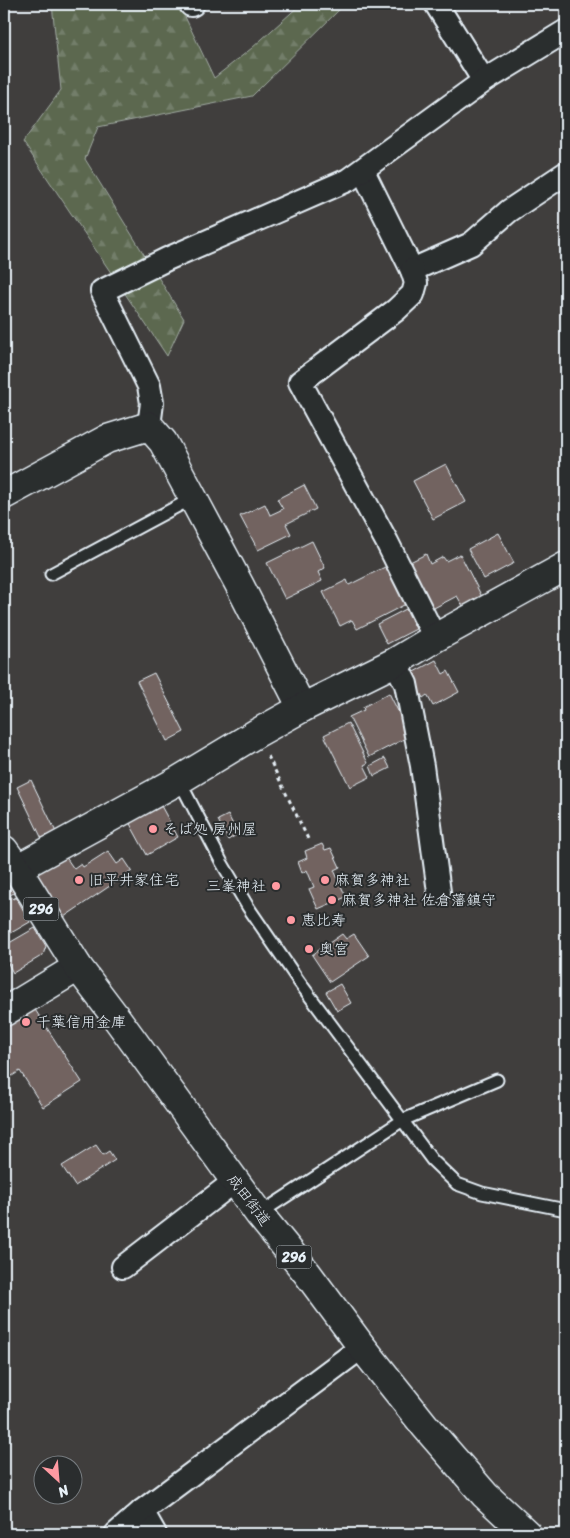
<svg xmlns="http://www.w3.org/2000/svg" width="570" height="1538" viewBox="0 0 570 1538" font-family="Sriracha,'Klee One',sans-serif">
	<style>
		.forest { fill: url(#forest-firs); stroke: #a2aca4 }
		.building { fill: #726460; stroke: #e8f1f8 }
		.lines { fill: none; stroke-linecap: round; stroke-linejoin: round }
		.service-casing { stroke: #e8f1f8; stroke-width: 15 }
		.minor-casing { stroke: #e8f1f8; stroke-width: 26 }
		.tertiary-casing { stroke: #e8f1f8; stroke-width: 31 }
		.trunk-casing { stroke: #e8f1f8; stroke-width: 31 }
		.path { stroke: #e8f1f8; stroke-width: 3; stroke-dasharray: 4 4; stroke-linecap: butt }
		.service { stroke: #2a2d2e; stroke-width: 11 }
		.minor { stroke: #2a2d2e; stroke-width: 22 }
		.tertiary { stroke: #2a2d2e; stroke-width: 28 }
		.trunk { stroke: #2a2d2e; stroke-width: 28 }
		.poi-dot { fill: #ff9aa2; stroke: #2a2d2e; stroke-width: 2 }
		.labels { text-anchor: middle; dominant-baseline: central; stroke-width: 4; stroke-linejoin: round; paint-order: stroke }
		.shield { fill: #2a2d2e; stroke: #afb6bb; stroke-width: 1 }
		.shield-label { font-size: 14px; font-weight: bold; fill: #e8f1f8 }
		.poi-label { font-size: 15px; fill: #e8f1f8; stroke: #2a2d2e; text-anchor: start }
		.street-label { font-size: 15px; fill: #e8f1f8; stroke: #2a2d2e }
	</style>
	<defs>
		<pattern id="forest-firs" width="22" height="20" patternUnits="userSpaceOnUse" patternTransform="scale(1.25)"><rect width="22" height="20" fill="#5c6850"/><path d="M5 1l3.5 6h-7zM16 11l3.5 6h-7z" fill="#737e6a"/></pattern>
	</defs>
	<rect width="100%" height="100%" fill="#403e3d"/>
	<filter id="ink" filterUnits="userSpaceOnUse"><feTurbulence type="fractalNoise" baseFrequency=".02" numOctaves="2"/><feDisplacementMap in="SourceGraphic" scale="10" xChannelSelector="R" yChannelSelector="G"/><feConvolveMatrix kernelMatrix="1 2 1 2 8 2 1 2 1" color-interpolation-filters="sRGB"/></filter>
	<g filter="url(#ink)">
		<polygon class="forest" points="52,4 179,4 214,78 252,48 301,4 345,4 252,96 98,127 85,159 184,319 167,356 23,142 61,90"/>
		<g class="building">
			<polygon points="446,464 466,502 433,519 413,481"/>
			<polygon points="304,485 316,509 286,524 291,534 258,550 240,516 265,504 270,515 283,509 277,499"/>
			<polygon points="498,533 514,563 484,579 468,549"/>
			<polygon points="312,541 325,568 318,572 322,581 285,599 267,563"/>
			<polygon points="426,554 430,564 443,557 446,561 460,554 482,597 463,606 457,596 432,609 408,563"/>
			<polygon points="387,566 406,604 357,629 352,620 340,626 323,592 347,580 349,585"/>
			<polygon points="406,609 416,629 387,644 377,624"/>
			<polygon points="436,660 443,674 448,671 459,692 433,706 427,695 423,698 410,674"/>
			<polygon points="154,673 184,732 167,741 137,681"/>
			<polygon points="389,693 405,725 408,737 369,757 349,717 364,710 363,707"/>
			<polygon points="348,723 368,763 364,765 370,777 350,787 324,735"/>
			<polygon points="385,758 390,768 374,776 370,766"/>
			<polygon points="31,780 56,832 42,839 17,787"/>
			<polygon points="160,804 178,837 147,855 129,822"/>
			<polygon points="228,815 238,834 228,840 218,820"/>
			<polygon points="322,844 325,850 331,848 340,867 334,870 346,897 318,909 309,889 314,887 307,870 302,873 298,862 307,858 305,851"/>
			<polygon points="108,851 117,864 124,859 132,871 64,917 34,872 63,853 74,869 81,864 83,867"/>
			<polygon points="4,876 14,893 10,895 13,899 16,897 30,922 4,937"/>
			<polygon points="35,928 46,946 43,955 13,973 4,956 4,946"/>
			<polygon points="342,934 346,939 354,934 369,956 330,982 312,955"/>
			<polygon points="340,984 351,1003 337,1011 326,992"/>
			<polygon points="32,1005 82,1082 43,1107 20,1071 4,1081 4,1024"/>
			<polygon points="96,1145 103,1155 109,1151 115,1160 75,1186 62,1166"/>
		</g>
		<g class="lines">
			<g class="service-casing">
				<g id="service">
					<polyline points="51,574 193,498"/>
					<polyline points="179,780 222,863 248,907 300,983 432,1160 457,1184 482,1193 566,1210"/>
					<polyline points="259,1214 403,1120 497,1080"/>
				</g>
			</g>
			<g class="minor-casing">
				<g id="minor">
					<polyline points="436,4 484,81"/>
					<polyline points="191,5 193,4"/>
					<polyline points="363,171 412,270 471,244 509,211 566,173"/>
					<polyline points="412,270 416,283 413,294 396,310 300,382 387,542 435,638"/>
					<polyline points="149,426 152,403 149,386 102,291 167,259 348,180 484,81 566,31"/>
					<polyline points="395,662 406,684 422,766 439,892"/>
					<polyline points="123,1267 235,1181"/>
					<polyline points="142,1511 155,1534"/>
					<polyline points="116,1534 142,1511 362,1347"/>
				</g>
			</g>
			<g class="tertiary-casing">
				<g id="tertiary">
					<polyline points="4,495 107,439 149,426 163,442 170,455 240,586 302,708"/>
					<polyline points="16,869 179,780 257,733 302,708 395,662 435,638 566,566"/>
					<polyline points="4,1012 78,967"/>
				</g>
			</g>
			<g class="trunk-casing">
				<polyline id="trunk" points="4,850 12,861 78,967 118,1020 259,1214 307,1273 362,1347 425,1426 485,1495 527,1534"/>
			</g>
			<polyline class="path" points="268,756 309,841"/>
			<use href="#service" class="service"/>
			<use href="#minor" class="minor"/>
			<use href="#tertiary" class="tertiary"/>
			<use href="#trunk" class="trunk"/>
		</g>
	</g>
	<g class="poi-dot">
		<circle cx="153" cy="829" r="5"/>
		<circle cx="79" cy="880" r="5"/>
		<circle cx="325" cy="880" r="5"/>
		<circle cx="276" cy="886" r="5"/>
		<circle cx="332" cy="900" r="5"/>
		<circle cx="291" cy="920" r="5"/>
		<circle cx="309" cy="949" r="5"/>
		<circle cx="26" cy="1022" r="5"/>
	</g>
	<g class="labels">
		<g class="shield">
			<rect x="23.5" y="897.5" width="35" height="23" rx="4"/>
			<rect x="276.5" y="1245.5" width="35" height="23" rx="4"/>
		</g>
		<g class="shield-label">
			<text x="41" y="909">296</text>
			<text x="294" y="1257">296</text>
		</g>
		<g class="poi-label">
			<text x="163" y="829">そば処 房州屋</text>
			<text x="89" y="880">旧平井家住宅</text>
			<text x="335" y="880">麻賀多神社</text>
			<text x="266" y="886" text-anchor="end">三峯神社</text>
			<text x="342" y="900">麻賀多神社 佐倉藩鎮守</text>
			<text x="301" y="920">恵比寿</text>
			<text x="319" y="949">奥宮</text>
			<text x="36" y="1022">千葉信用金庫</text>
		</g>
		<g class="street-label">
			<text transform="translate(249 1200) rotate(53)">成田街道</text>
		</g>
	</g>
	<rect width="570" height="1538" fill="none" stroke="#2a2d2e" stroke-width="20"/>
	<rect x="10" y="10" width="550" height="1518" fill="none" stroke="#e8f1f8" stroke-width="2" filter="url(#ink)"/>
	<g transform="translate(58 1480) rotate(154)"><circle r="24" fill="#2a2d2e" stroke="#767b7f"/>
	<path d="M0-4L9 19L0 12L-9 19Z" fill="#ff9aa2"/>
	<text y="-8" font-size="14" font-weight="bold" text-anchor="middle" fill="#e8f1f8">N</text>
	</g>
</svg>
